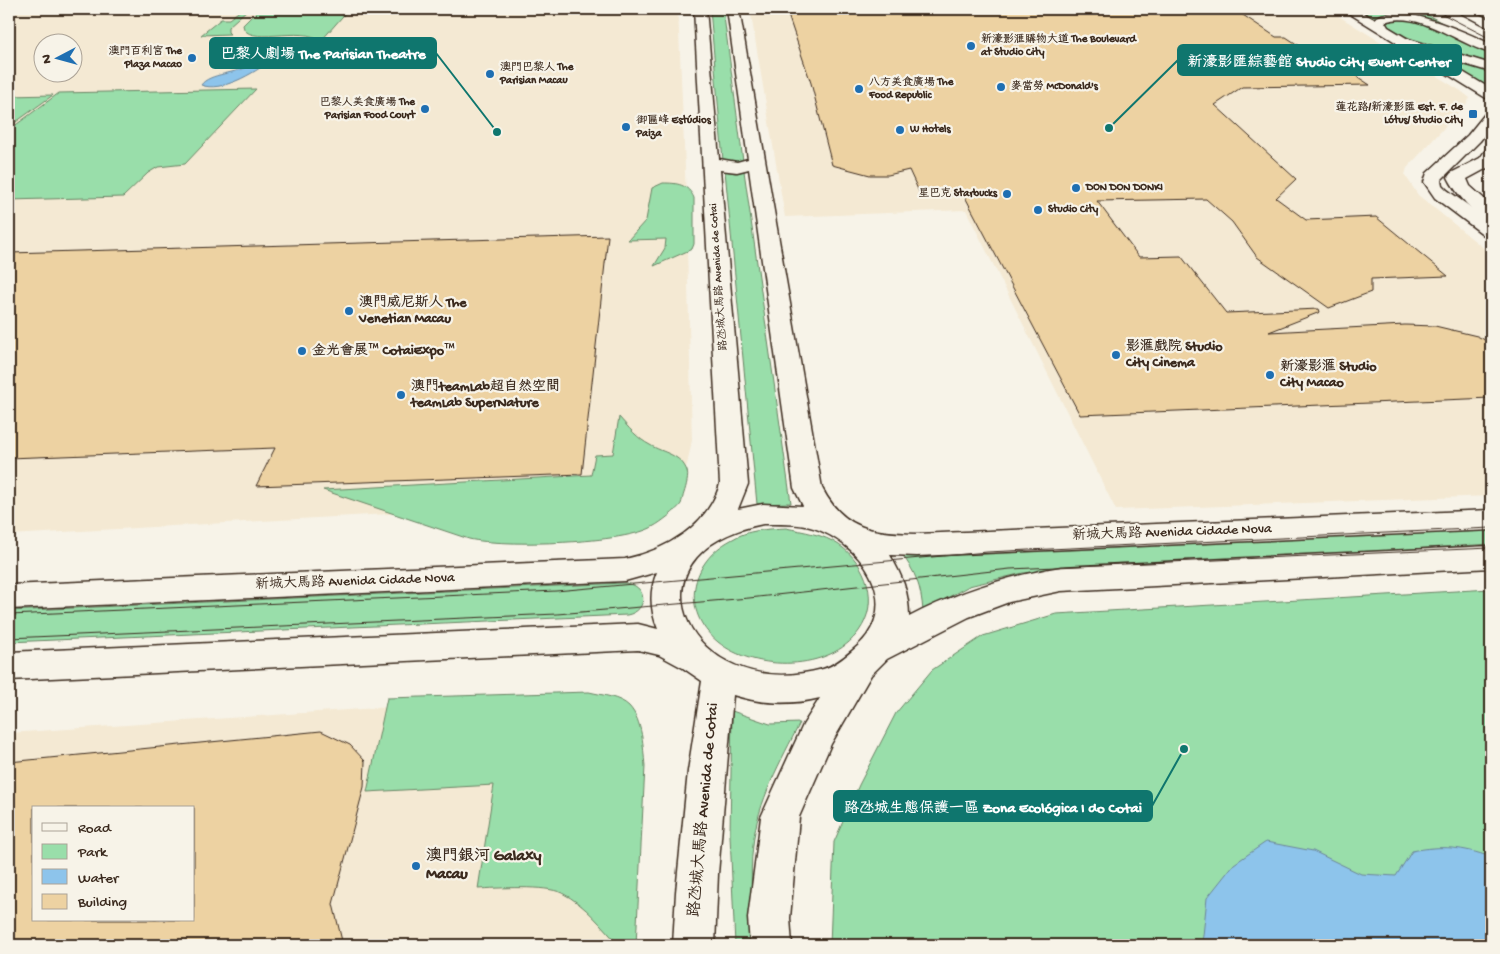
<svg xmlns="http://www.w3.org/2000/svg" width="1500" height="954" viewBox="0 0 1500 954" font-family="'Gochi Hand','LXGW WenKai TC',sans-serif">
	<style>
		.built { fill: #f4e9d3; fill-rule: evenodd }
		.green { fill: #99deaa; stroke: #6a8464 }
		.water { fill: #8dc4eb; stroke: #6c8699 }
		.building { fill: #edd2a2; stroke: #3b2a1e; fill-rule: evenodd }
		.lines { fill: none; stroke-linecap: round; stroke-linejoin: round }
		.secondary-casing { stroke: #3b2a1e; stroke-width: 3 }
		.primary-casing { stroke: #3b2a1e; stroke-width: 3 }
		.secondary { fill: #f7f3e8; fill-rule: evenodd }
		.primary { fill: #f7f3e8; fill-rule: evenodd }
		.tram { stroke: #3b2a1e; stroke-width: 1 }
		.poi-dot { fill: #1f6fb2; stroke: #f7f3e8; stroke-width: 2 }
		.labels { text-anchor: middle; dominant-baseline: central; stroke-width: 4.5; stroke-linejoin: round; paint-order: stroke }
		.far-poi-label { font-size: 11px; font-weight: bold; fill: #3b2a1e; stroke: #f7f3e8; text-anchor: start }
		.far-street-label { font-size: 11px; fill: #3b2a1e; stroke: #f7f3e8 }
		.poi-label { font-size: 14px; font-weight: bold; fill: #3b2a1e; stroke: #f7f3e8; text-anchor: start }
		.street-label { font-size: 14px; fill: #3b2a1e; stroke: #f7f3e8 }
		.near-street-label { font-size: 16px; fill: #3b2a1e; stroke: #f7f3e8 }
		.near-poi-label { font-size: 16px; font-weight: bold; fill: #3b2a1e; stroke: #f7f3e8; text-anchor: start }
		.leader { fill: none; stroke: #0f766e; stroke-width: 2 }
		.callout-dot { fill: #0f766e; stroke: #f7f3e8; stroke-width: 2 }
		.callout { fill: #0f766e; stroke: #0f766e; stroke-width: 2 }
		.callout-label { font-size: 15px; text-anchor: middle; font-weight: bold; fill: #fff }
	</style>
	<rect width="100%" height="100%" fill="#f7f3e8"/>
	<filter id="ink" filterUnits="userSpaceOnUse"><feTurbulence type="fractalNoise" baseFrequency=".02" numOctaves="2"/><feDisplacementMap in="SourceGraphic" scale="10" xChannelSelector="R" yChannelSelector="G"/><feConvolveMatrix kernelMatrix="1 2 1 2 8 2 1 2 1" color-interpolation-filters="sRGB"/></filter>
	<g filter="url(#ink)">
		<g class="built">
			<path d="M 9,9 L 678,9 L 685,168 L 692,440 L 687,465 L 677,478 L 607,502 L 9,535 ZM 42,42 L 72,42 L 72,72 L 42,72 Z"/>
			<polygon points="750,9 1327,9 1461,91 1470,98 1467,103 1407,168 1405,175 1418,195 1491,254 1491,496 1116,510 966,210 785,217"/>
			<path d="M 551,696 L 636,945 L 9,945 L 9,733 ZM 34,808 L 194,808 L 194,920 L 34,920 Z"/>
		</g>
		<g class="green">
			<polygon points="242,9 248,9 228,27 228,32 230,34 201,35 221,19 229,19"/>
			<path d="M 259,9 L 349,9 L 321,41 C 303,24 245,48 243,25 Z"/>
			<polygon points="710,9 723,9 743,161 740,162 723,161"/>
			<polygon points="1357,9 1422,9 1428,15 1446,25 1419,17 1391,15 1370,17"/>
			<path d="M 1394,20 C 1430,19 1461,38 1491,54 L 1491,63 L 1418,43 L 1386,25 L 1386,21 Z"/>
			<polygon points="1420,49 1491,71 1491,92"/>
			<polygon points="256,89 185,164 158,167 148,173 123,197 9,200 9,130 59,93"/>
			<polygon points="53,95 9,127 9,96"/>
			<polygon points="725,171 735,173 744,171 791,503 757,504"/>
			<path d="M 663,183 C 677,183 688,184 694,198 L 694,244 L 692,249 L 654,266 L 665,248 L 666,239 L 628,240 L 646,220 L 652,188 Z"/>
			<path d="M 619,417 C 628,427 638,439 650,445 C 663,453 681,454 687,471 C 689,476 686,487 684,493 C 683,496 682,501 681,504 C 677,510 660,523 654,526 C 627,544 502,547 469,539 L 323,490 L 591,475 L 595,455 L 613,454 Z"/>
			<path d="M 786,528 C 804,532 823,534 839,545 C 867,564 880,602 859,631 C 830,672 755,672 718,642 C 680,611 690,562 731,540 C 747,530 767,529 786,528 Z"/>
			<path d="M 1491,529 L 1491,544 L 1023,573 L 969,586 L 923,611 C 921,586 916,573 901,553 Z"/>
			<path d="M 624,583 C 648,584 649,611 627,615 L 9,642 L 9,611 Z"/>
			<polygon points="1491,589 1491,945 830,945 834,842 859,785 896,713 932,670 983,636 1056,614"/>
			<path d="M 589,692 C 602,695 620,697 629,706 C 643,721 643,747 645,766 L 636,945 L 619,945 C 602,927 586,905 562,893 C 546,885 497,888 478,889 L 494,785 L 367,792 L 387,698 Z"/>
			<path d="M 732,711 L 770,724 L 800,723 C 781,760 757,803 753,845 C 749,878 753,912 755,945 L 735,945 L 730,835 Z"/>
		</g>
		<g class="water">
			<path d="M 259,57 L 270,59 L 270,61 C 254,73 221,93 201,85 C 209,73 237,74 251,65 L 251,59 Z"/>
			<path d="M 1266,842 L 1313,851 L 1361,874 L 1396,876 L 1412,851 C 1443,845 1462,847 1491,857 L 1491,945 L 1202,945 L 1207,898 L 1234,864 Z"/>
		</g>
		<g class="building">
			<polygon points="786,9 1234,9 1276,37 1286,37 1315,56 1326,56 1370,85 1242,87 1215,105 1296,179 1276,198 1306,220 1376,217 1448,276 1371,279 1371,292 1329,308 1257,257 1232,222 1206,199 1097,201 1139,257 1181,256 1226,313 1319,309 1320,312 1269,332 1405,325 1435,326 1477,336 1491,343 1491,398 1080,415 964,195 921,196 909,170 888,175 870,175 832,165 811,83"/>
			<polygon points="608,236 582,474 256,486 275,448 9,458 9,253"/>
			<path d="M 321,731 L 350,745 L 365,761 L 364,787 L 333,904 L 343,945 L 9,945 L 9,762 ZM 34,808 L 194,808 L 194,920 L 34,920 Z"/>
		</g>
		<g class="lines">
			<g class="secondary-casing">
				<g id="secondary">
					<path d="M 694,9 L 706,9 L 719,159 L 737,162 L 748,159 L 727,9 L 739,9 L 822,488 C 844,530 873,533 917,534 L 1491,510 L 1491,530 L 917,556 L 890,555 C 902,576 909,592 909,617 C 957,592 1008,576 1061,567 L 1491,546 L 1491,568 L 1061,591 L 1009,602 L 969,617 L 887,659 L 871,675 L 831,744 L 799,817 L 790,918 L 792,945 L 750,945 L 748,918 L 761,817 L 803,725 L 820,698 C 792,705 761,704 733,695 L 718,874 L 715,945 L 673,945 L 676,892 L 688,771 L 702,681 L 683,668 L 659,655 L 638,650 L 9,680 L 9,652 L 638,624 L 658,629 C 650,610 649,591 657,572 L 625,581 L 9,609 L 9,585 L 625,559 C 666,550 708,526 720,484 ZM 749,169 L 794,488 L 803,506 L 763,504 L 738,509 L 748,484 L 720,170 L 737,172 ZM 763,524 C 781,524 803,523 819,530 C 870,551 903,611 852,651 C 844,658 834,666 823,669 C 689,706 616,553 763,524 Z"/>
					<polygon points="1402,37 1491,64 1491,72 1397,44 1395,41"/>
					<path d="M 1491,150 L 1491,166 L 1467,179 L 1470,186 L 1491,205 L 1491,221 C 1475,217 1455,192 1448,177 L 1451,173 L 1480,158 L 1485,151 Z"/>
				</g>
			</g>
			<g class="primary-casing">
				<g id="primary">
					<path d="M 1342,9 L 1356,9 L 1374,19 C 1397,0 1467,33 1491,44 L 1491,53 C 1462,46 1417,9 1385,22 L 1388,27 L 1491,89 L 1491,99 L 1486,98 Z"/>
					<polygon points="1453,9 1468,9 1491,20 1491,29"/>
					<polygon points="1491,112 1491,127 1480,141 1441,180 1442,185 1447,190 1491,222 1491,237 1484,235 1435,198 1424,182 1427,173 1468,135 1485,114"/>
				</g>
			</g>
			<use href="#secondary" class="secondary"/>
			<use href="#primary" class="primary"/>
			<g class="tram">
				<polyline points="1433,9 1491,39"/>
				<polyline points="9,615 556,591 987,552 1491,528"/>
				<polyline points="9,638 557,614 749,598 1010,569 1491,548"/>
			</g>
		</g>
	</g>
	<g class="poi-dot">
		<circle cx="971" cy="46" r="5"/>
		<circle cx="192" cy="58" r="5"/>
		<circle cx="490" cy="74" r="5"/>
		<circle cx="1001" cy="87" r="5"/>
		<circle cx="859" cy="89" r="5"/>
		<circle cx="425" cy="109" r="5"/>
		<rect x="1468" y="109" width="10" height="10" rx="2.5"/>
		<circle cx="626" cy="127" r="5"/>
		<circle cx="900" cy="130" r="5"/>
		<circle cx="1076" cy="188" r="5"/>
		<circle cx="1007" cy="194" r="5"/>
		<circle cx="1038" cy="210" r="5"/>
		<circle cx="349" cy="311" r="5"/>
		<circle cx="302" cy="351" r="5"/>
		<circle cx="1116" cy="355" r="5"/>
		<circle cx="1270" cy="375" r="5"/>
		<circle cx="401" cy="395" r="5"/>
		<circle cx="416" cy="866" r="5"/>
	</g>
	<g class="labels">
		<g class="far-poi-label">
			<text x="981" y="40">新濠影滙購物大道 The Boulevard<tspan x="981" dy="13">at Studio City</tspan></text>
			<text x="182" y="52" text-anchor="end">澳門百利宮 The<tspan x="182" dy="13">Plaza Macao</tspan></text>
			<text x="500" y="68">澳門巴黎人 The<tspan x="500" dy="13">Parisian Macau</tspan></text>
			<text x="869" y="83">八方美食廣場 The<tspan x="869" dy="13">Food Republic</tspan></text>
			<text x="1011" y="87">麥當勞 McDonald's</text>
			<text x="415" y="103" text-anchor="end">巴黎人美食廣場 The<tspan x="415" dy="13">Parisian Food Court</tspan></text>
			<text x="1463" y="108" text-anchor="end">蓮花路/新濠影匯 Est. F. de<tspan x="1463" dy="13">Lótus/ Studio City</tspan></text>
			<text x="636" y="121">御匾峰 Estúdios<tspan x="636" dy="13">Paiza</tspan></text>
			<text x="910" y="130">W Hotels</text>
			<text x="1086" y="188">DON DON DONKI</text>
			<text x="997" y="194" text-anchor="end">星巴克 Starbucks</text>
			<text x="1048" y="210">Studio City</text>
		</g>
		<g class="far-street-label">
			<text transform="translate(719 277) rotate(-94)">路氹城大馬路 Avenida de Cotai</text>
		</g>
		<g class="poi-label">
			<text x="359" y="303">澳門威尼斯人 The<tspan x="359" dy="16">Venetian Macau</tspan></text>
			<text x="1126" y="347">影滙戲院 Studio<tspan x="1126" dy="16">City Cinema</tspan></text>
			<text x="312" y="351">金光會展™ CotaiExpo™</text>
			<text x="1280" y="367">新濠影滙 Studio<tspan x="1280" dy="16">City Macao</tspan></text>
			<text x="411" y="387">澳門teamLab超自然空間<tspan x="411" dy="16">teamLab SuperNature</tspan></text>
		</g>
		<g class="street-label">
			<text transform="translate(1172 533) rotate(-2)">新城大馬路 Avenida Cidade Nova</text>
			<text transform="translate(355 582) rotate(-2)">新城大馬路 Avenida Cidade Nova</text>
		</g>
		<g class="near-street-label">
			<text transform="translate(705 810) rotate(-85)">路氹城大馬路 Avenida de Cotai</text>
		</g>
		<g class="near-poi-label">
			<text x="426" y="857">澳門銀河 Galaxy<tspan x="426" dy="18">Macau</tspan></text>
		</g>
	</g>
	<path class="leader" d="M497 132L436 53M1109 128L1178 60M1184 749L1152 806"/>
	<g class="callout-dot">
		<circle cx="497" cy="132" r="5"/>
		<circle cx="1109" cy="128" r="5"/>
		<circle cx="1184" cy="749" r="5"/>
	</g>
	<g class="callout">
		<rect x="210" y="38" width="226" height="30" rx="5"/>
		<rect x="1178" y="45" width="283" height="30" rx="5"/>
		<rect x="834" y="791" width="318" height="30" rx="5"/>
	</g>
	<g class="callout-label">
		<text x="323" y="58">巴黎人劇場 The Parisian Theatre</text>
		<text x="1319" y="66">新濠影匯綜藝館 Studio City Event Center</text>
		<text x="993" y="812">路氹城生態保護一區 Zona Ecológica I do Cotai</text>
	</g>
	<rect width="1500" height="954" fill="none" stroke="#f7f3e8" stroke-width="30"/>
	<rect x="15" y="15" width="1470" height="924" fill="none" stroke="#3b2a1e" stroke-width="2" filter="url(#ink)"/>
	<rect x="32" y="806" width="162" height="115" fill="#f7f3e8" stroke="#aca397"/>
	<rect x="42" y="823" width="25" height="8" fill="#f7f3e8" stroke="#aca397"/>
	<text x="78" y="832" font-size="15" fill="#3b2a1e">Road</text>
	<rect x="42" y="844" width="25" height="15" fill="#99deaa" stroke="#aca397"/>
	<text x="78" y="856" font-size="15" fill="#3b2a1e">Park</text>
	<rect x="42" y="869" width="25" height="15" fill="#8dc4eb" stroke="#aca397"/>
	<text x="78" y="882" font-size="15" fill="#3b2a1e">Water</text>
	<rect x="42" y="894" width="25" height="15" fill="#edd2a2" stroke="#aca397"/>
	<text x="78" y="906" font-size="15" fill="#3b2a1e">Building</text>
	<g transform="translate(58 58) rotate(264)"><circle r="24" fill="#f7f3e8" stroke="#aca397"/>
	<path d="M0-4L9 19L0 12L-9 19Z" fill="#1f6fb2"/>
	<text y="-8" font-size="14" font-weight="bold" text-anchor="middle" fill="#3b2a1e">N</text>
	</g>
</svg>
